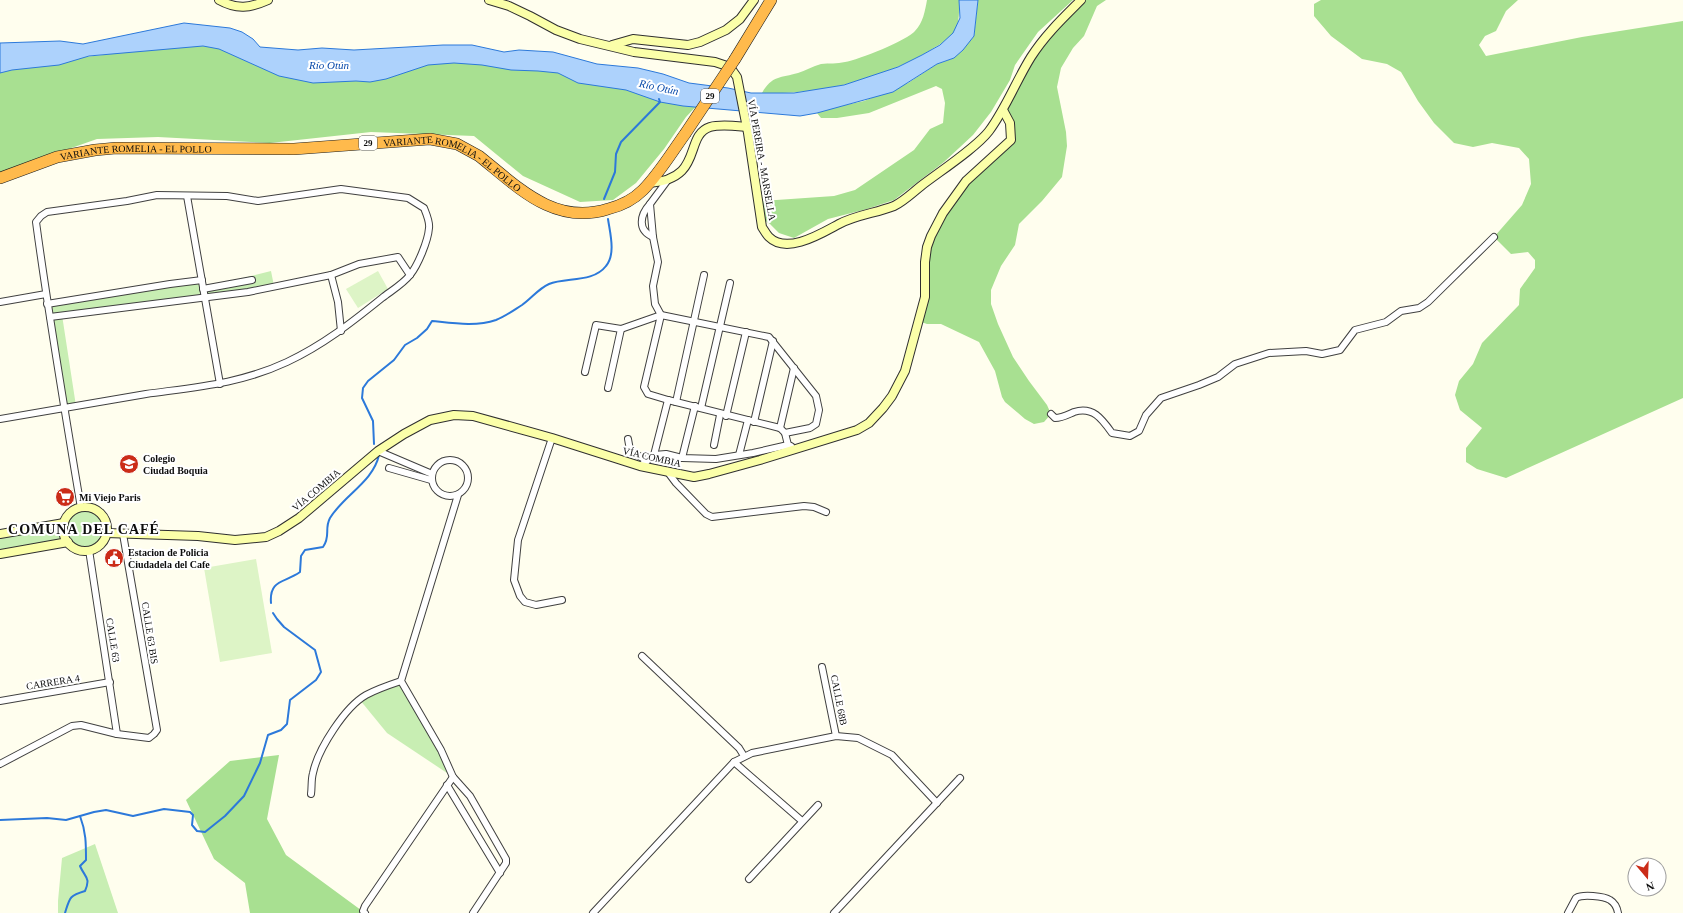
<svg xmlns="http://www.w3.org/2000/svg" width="1683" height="913" viewBox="0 0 1683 913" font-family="'Times New Roman',serif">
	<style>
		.green { fill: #c8eeb3 }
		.forest { fill: #a8e091 }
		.pitch { fill: #ddf4c6 }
		.water { fill: #add2fc; stroke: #2c79da }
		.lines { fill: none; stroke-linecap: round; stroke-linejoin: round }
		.stream { stroke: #2c79da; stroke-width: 2 }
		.street-casing { stroke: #404040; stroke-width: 8 }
		.secondary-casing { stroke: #2f2f2f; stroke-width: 10 }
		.highway-casing { stroke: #1e1e1e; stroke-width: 12 }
		.street { stroke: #fff; stroke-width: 6 }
		.secondary { stroke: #fbffa9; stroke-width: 8 }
		.highway { stroke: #ffba4c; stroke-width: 11 }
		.highway-bridge-casing { stroke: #1e1e1e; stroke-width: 12; stroke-linecap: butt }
		.highway-bridge { stroke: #ffba4c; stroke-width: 11 }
		.labels { text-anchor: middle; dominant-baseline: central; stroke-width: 4; stroke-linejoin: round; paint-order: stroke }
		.shield { fill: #fff; stroke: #565656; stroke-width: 1 }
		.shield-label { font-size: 9px; font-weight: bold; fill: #0d0d0d }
		.street-label { font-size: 10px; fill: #0d0d0d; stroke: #fff }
		.poi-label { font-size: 10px; font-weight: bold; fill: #0d0d0d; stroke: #fff; text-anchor: start }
		.water-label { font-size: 11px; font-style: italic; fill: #0a4bab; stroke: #fff }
		.district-label { font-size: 14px; font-weight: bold; letter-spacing: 1px; fill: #0d0d0d; stroke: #fff }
	</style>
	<rect width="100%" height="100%" fill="#fffeee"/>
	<g class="green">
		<polygon points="271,271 274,286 62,315 76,406 64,408 47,304 202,280 203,286 239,279"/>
		<path d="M 87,507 C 126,516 98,570 68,542 L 0,554 L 0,534 L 64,523 C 69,513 76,508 87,507 Z"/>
		<polygon points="401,681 453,777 387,733 360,700"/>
		<polygon points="95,844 118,913 58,913 58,901 62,858"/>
	</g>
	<g class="forest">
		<path d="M 927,0 L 959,0 C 959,11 960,22 954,33 C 948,40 937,46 929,51 C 880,80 820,95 762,93 C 772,75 781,78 798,73 C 805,71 813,66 821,64 C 829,63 837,64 845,62 C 858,60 908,40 915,31 C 923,23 925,11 927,0 Z"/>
		<polygon points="978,0 1073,0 1038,32 1015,65 1010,80 991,112 973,135 944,162 894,200 867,209 828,219 794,238 779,233 770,224 764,220 762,201 834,196 855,190 914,150 930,129 943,123 945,103 942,89 936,86 869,113 837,118 821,118 817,113 832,108 864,101 908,83 937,64 954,58 974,36"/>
		<polygon points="1081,0 1106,0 1097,6 1084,36 1073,48 1061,68 1057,87 1066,132 1067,146 1062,177 1042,201 1019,224 1015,245 1001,266 991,290 991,304 998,324 1013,357 1029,381 1047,405 1051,414 1044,422 1034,424 1025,419 1005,402 1002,397 995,371 979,342 941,324 927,324 918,321 927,247 966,181 1011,140 1003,110 1032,56"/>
		<polygon points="1321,0 1518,0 1506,11 1496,31 1485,36 1479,45 1486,56 1582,37 1683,21 1683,398 1506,478 1477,469 1466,462 1466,448 1482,428 1460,410 1455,395 1459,381 1473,364 1482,343 1519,305 1520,289 1535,268 1535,260 1528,252 1511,254 1494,237 1522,205 1531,184 1529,159 1519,148 1492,143 1473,147 1454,143 1434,123 1418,101 1401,72 1387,64 1362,59 1331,36 1314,16 1314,4"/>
		<polygon points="226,44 255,65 449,56 532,63 705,97 686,117 664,149 636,183 613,200 580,202 523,176 474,136 371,132 270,143 158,137 97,139 0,173 0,72 55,60 103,55 145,45"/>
		<polygon points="279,755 267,819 286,855 365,913 250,913 245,883 214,859 186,800 230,761"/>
	</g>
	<g class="pitch">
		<polygon points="378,271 388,289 358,308 346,289"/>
		<polygon points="256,559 272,653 220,662 204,568"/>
	</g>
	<polygon class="water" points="959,0 978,0 974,36 963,50 954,58 937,64 893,92 817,113 800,116 683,106 660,102 626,90 578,83 558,73 538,71 511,70 482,65 454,63 428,65 386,79 370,82 356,81 313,83 279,76 219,49 203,46 89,56 59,65 12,70 0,73 0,43 60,41 83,44 184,23 230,28 242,32 253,39 260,47 298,50 322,48 354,50 443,45 472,45 504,52 519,50 553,52 597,64 638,68 663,74 689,83 728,88 751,93 794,93 844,85 898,67 922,55 940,45 953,33 960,18"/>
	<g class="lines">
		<g class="stream">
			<polyline points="604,199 615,172 616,154 621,142 660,102 659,99"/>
			<path d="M 374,444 L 373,421 L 362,398 L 363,388 L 368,381 L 394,360 L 405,345 L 417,338 L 427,329 L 432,321 C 452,323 476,327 496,320 C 506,316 514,310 522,305 C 532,298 538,289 549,284 C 566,277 593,283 606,266 C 616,254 610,233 608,219"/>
			<path d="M 271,603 C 269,579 285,583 300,572 L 301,556 L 305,550 L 323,547 C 331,536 324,529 330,518 C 344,495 373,482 379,455"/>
			<polyline points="0,820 47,818 66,820 94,812 106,810 133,816 164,809 190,812 193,815 192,825 197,831 205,832 225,816 244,796 260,763 268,735 281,730 287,724 290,700 316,680 321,672 315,650 284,627 277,619 273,613"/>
			<path d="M 65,913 C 70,897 69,896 85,891 C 91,877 85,878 80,866 L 86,860 C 86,843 86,832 80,816"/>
		</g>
		<g class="street-casing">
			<g id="street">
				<polyline points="667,181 650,204 653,237 658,262 653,286 655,304 661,315 644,387 648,394 668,400 780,428 785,433 788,445"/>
				<polyline points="187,196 220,384"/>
				<path d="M 650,204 C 640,215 637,230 653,237"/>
				<polyline points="331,275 338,302 341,331"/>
				<polyline points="203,289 252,280"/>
				<polyline points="0,302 46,294"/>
				<polyline points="47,304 170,284 202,280"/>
				<polyline points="50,317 248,292 331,275 359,264 398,257 410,275"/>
				<polyline points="585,372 596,325 621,329 661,315 769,337 816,396 819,410 816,424 810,428 785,433"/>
				<polyline points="608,388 621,329"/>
				<polyline points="676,402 704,275"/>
				<polyline points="701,408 730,283"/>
				<path d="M 1051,414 L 1055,418 C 1062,418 1067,415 1074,412 C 1093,406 1102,419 1112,433 L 1130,436 L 1139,431 L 1146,415 L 1161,398 L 1199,385 L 1218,377 L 1235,364 L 1269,353 L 1306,351 L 1322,354 L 1340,350 L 1355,330 L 1386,322 L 1401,311 L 1419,308 L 1428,302 L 1494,237"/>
				<polyline points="726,416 746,332"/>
				<path d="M 0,419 C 49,411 97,402 146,394 C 196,387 240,384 287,362 C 323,345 351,323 382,298 C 391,291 403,284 410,275 C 418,265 428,241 429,228 C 430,222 426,213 424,208 L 408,198 L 341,189 L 258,201 L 227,196 L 157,195 L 127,201 L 47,212 L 41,216 L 36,222 C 49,318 65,413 81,508"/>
				<polyline points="754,422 773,341"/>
				<polyline points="780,428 794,368"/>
				<polyline points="552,438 518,540 514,580 520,596 525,602 536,605 562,600"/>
				<polyline points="628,439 630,450 647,461"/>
				<polyline points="714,445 720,415"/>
				<polyline points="378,451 432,474"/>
				<polyline points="654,455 668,400"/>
				<polyline points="739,455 748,420"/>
				<polyline points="682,458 695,406"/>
				<circle cx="450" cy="478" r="18"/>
				<polyline points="640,466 654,455 666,454 682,458 716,459 753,453 788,445 791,446"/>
				<polyline points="389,468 431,480"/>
				<polyline points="667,471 676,483 706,514 712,517 804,506 814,507 826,512"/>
				<polyline points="458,495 401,681 441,750 453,777 470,796 506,859 506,863 473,913"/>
				<polyline points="89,550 117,734"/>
				<polyline points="642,656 739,748 744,756"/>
				<polyline points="822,667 836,736"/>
				<polyline points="0,701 110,682"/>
				<polyline points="734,762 802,821"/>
				<polyline points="0,764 72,726 81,725 117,734 149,738 154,734 157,730 123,534"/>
				<polyline points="447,785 500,873"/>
				<path d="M 311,794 C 312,787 311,780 313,773 C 318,749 345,707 366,695 C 377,689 389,685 401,681"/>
				<polyline points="749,879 818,805"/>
				<polyline points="365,913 363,911 365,906 453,777"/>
				<polyline points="593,913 734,762 752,753 826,738 836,736 858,738 892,755 937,803"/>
				<polyline points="834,913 960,778"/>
				<path d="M 1568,913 L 1576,898 C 1582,894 1604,896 1610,900 C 1615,903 1617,907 1618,913"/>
			</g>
		</g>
		<g class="secondary-casing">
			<g id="secondary">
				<path d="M 219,0 C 237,10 250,8 268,0"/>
				<path d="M 489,0 L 509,6 L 530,16 L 556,30 L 580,39 L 634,52 L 715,62 L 730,67 L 737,77 L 748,133 L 762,227 C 764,230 766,234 769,237 C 787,255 822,233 839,224 C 856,215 876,213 894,206 C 904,201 912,193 921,186 C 939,172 976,148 989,131 C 1006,108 1016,81 1031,57 C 1045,35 1063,18 1081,0"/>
				<polyline points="612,45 633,39 688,45 700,42 726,30 740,19 754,0"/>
				<path d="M 649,183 C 705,179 683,136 710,127 C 721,124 735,126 747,127"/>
				<circle cx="85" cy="529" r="22"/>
				<polyline points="106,533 198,536 235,540 266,537 279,531 299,518 378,451 404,434 430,420 454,415 473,416 552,438 640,466 694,477 709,474 760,460 857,430 869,423 883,408 892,396 905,371 925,297 925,262 927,247 931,236 943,213 966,181 1011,140 1010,123 1003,110"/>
				<polyline points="0,534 64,523"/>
				<polyline points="0,554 68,542"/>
			</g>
		</g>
		<g class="highway-casing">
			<g id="highway">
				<polyline points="735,59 771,0"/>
				<path id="s1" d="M 0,178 L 57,157 L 95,150 L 116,148 L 294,149 L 430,139 L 457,144 L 479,156 C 518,187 554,226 608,209 C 620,206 634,199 643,190 C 659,174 672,152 685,134"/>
			</g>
		</g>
		<use href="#street" class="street"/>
		<use href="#secondary" class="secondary"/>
		<use href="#highway" class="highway"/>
		<g class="highway-bridge-casing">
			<polyline id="highway-bridge" points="685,134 735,59"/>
		</g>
		<use href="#highway-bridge" class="highway-bridge"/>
	</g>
	<defs>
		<g id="school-disc" transform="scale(1)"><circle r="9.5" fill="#cb2c18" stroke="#fff"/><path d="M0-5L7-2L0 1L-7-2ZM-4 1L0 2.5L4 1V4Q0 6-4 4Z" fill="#fff"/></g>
		<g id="supermarket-disc" transform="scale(1)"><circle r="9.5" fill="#cb2c18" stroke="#fff"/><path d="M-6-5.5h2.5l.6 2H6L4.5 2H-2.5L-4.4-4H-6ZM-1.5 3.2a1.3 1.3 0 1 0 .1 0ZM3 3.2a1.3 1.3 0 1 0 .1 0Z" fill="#fff"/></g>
		<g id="civic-disc" transform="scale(1)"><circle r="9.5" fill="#cb2c18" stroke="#fff"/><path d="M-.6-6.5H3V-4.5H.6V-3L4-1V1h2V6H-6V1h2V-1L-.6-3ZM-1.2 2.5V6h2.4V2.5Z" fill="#fff"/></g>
	</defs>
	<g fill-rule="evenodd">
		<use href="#school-disc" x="129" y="464"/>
		<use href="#supermarket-disc" x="65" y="497"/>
		<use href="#civic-disc" x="114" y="558"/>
	</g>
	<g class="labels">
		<g class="shield">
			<rect x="701" y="89" width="18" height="14" rx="3"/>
			<rect x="359" y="136" width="18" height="14" rx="3"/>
		</g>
		<g class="shield-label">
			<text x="710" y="96">29</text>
			<text x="368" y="143">29</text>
		</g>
		<g class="street-label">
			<text stroke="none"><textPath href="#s1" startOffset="140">VARIANTE ROMELIA - EL POLLO</textPath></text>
			<text transform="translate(762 160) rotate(80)">VÍA PEREIRA - MARSELLA</text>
			<text stroke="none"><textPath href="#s1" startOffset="464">VARIANTE ROMELIA - EL POLLO</textPath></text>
			<text transform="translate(652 457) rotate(13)">VÍA COMBIA</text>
			<text transform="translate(316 490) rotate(-40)">VÍA COMBIA</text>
			<text transform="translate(150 633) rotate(81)">CALLE 63 BIS</text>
			<text transform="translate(113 640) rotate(81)">CALLE 63</text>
			<text transform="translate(53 682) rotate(-9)">CARRERA 4</text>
			<text transform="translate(839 700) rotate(79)">CALLE 68B</text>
		</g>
		<g class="poi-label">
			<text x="143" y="458">Colegio<tspan x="143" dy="12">Ciudad Boquia</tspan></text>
			<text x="79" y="497">Mi Viejo Paris</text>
			<text x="128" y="552">Estacion de Policia<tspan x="128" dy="12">Ciudadela del Cafe</tspan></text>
		</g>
		<g class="water-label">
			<text x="329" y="65">Río Otún</text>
			<text transform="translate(659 87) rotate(12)">Río Otún</text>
		</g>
		<g class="district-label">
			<text x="84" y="529">COMUNA DEL CAFÉ</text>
		</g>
	</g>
	<g transform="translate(1647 877) rotate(161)"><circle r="19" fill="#ffffff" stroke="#9e9e9e"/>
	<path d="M0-3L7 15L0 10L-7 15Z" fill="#cb2c18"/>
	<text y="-6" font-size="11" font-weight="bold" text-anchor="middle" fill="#0d0d0d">N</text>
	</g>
</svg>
